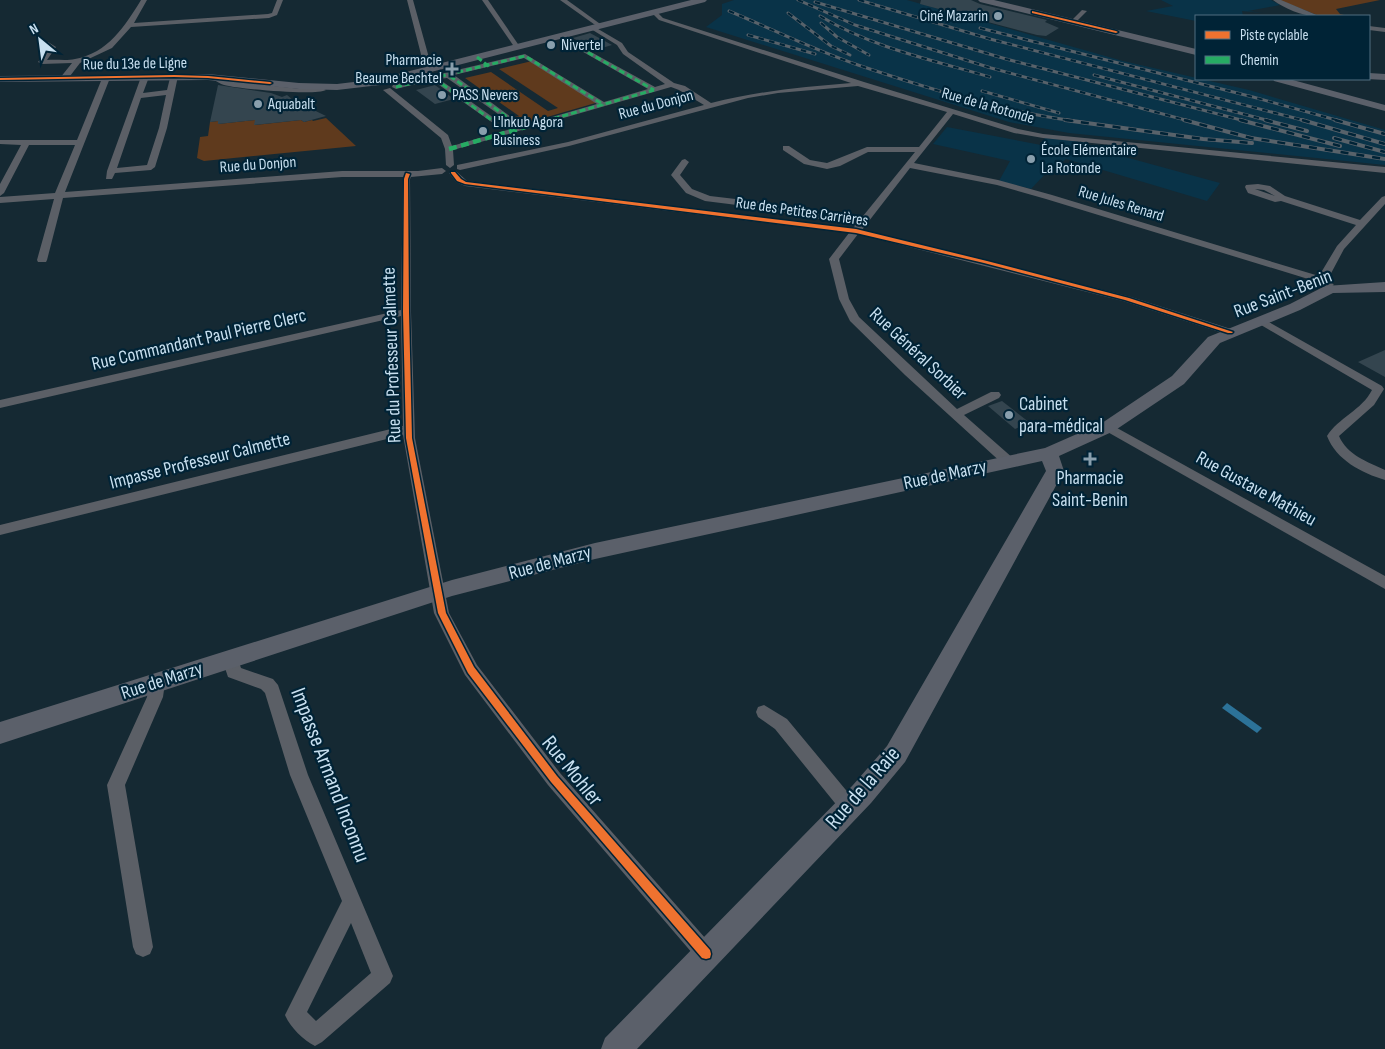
<svg xmlns="http://www.w3.org/2000/svg" width="1385" height="1049" viewBox="0 0 1385 1049" font-family="'Sofia Sans Condensed',sans-serif">
	<style>
		.built { fill: #093348 }
		.green { fill: #5f3a1d }
		.water { fill: #2c7298 }
		.building { fill: #34454f }
		.lines { fill: none; stroke-linecap: round; stroke-linejoin: round }
		.street { fill: #5b5f66; fill-rule: evenodd }
		.secondary { fill: #5b606a; fill-rule: evenodd }
		.rail-far1-casing { stroke: #58626a; stroke-width: 3 }
		.rail-casing { stroke: #58626a; stroke-width: 4 }
		.rail-far1 { stroke: #002336; stroke-width: 2; stroke-dasharray: 5.5; stroke-linecap: butt }
		.rail { stroke: #002336; stroke-width: 2.5; stroke-dasharray: 8; stroke-linecap: butt }
		.quiet-far1 { stroke: #26ab63; stroke-width: 3; stroke-dasharray: 6 3; stroke-linecap: butt }
		.quiet { stroke: #26ab63; stroke-width: 4.5; stroke-dasharray: 8 4.5; stroke-linecap: butt }
		.cycleway-casing { stroke: #002336; stroke-width: 3 }
		.cycleway { fill: #ef722f; fill-rule: evenodd }
		.poi-dot { fill: #899fad; stroke: #002336; stroke-width: 2 }
		.labels { text-anchor: middle; dominant-baseline: central; stroke-width: 4.5; stroke-linejoin: round; paint-order: stroke }
		.far-poi-label { font-size: 16px; fill: #c7dfef; stroke: #002336; text-anchor: start }
		.far-street-label { font-size: 16px; fill: #c7dfef; stroke: #002336 }
		.street-label { font-size: 19px; fill: #c7dfef; stroke: #002336 }
		.poi-label { font-size: 19px; fill: #c7dfef; stroke: #002336; text-anchor: start }
		.near-street-label { font-size: 22px; fill: #c7dfef; stroke: #002336 }
	</style>
	<rect width="100%" height="100%" fill="#152933"/>
	<g class="built">
		<polygon points="734,0 907,0 1123,61 1249,90 1385,130 1385,165 1069,133 1009,122 706,27 722,15 722,4"/>
		<polygon points="1161,0 1271,0 1280,5 1248,11 1263,13 1242,11 1243,16 1196,16 1196,21 1146,11 1173,6"/>
		<polygon points="947,127 1041,145 1045,138 1084,142 1085,146 1220,183 1207,201 1066,159 1053,170 1049,170 1031,189 999,181 1010,161 933,144"/>
	</g>
	<g class="green">
		<polygon points="1279,0 1380,0 1336,9 1340,14 1348,16 1317,15"/>
		<polygon points="532,61 599,102 523,124 514,117 519,116 465,78 491,72 548,111 558,108 499,69"/>
		<polygon points="326,118 356,146 204,161 197,158 200,137 208,136 210,122 218,121 218,124 255,120 255,125 301,120 304,122 312,120 313,121"/>
	</g>
	<polygon class="water" points="1227,703 1262,728 1257,733 1222,708"/>
	<g class="building">
		<polygon points="921,0 971,0 980,4 1047,20 1045,22 1059,28 1046,36 1037,35 920,4"/>
		<polygon points="590,33 612,45 595,50 573,38"/>
		<polygon points="218,85 271,93 282,97 287,95 293,100 326,116 304,122 301,120 254,125 255,120 218,124 218,121 210,122"/>
		<polygon points="435,85 443,91 454,99 435,104 416,90"/>
		<polygon points="1385,350 1385,377 1358,362"/>
		<polygon points="1002,401 1030,423 1015,429 988,406"/>
	</g>
	<g class="lines">
		<g class="street">
			<path d="M 141,0 L 147,0 L 134,23 L 268,14 L 272,13 L 277,0 L 283,0 L 277,15 L 269,18 L 131,27 L 112,48 L 80,63 L 67,80 L 60,78 L 72,63 L 42,64 L 38,62 L 49,48 L 45,44 L 48,42 L 56,47 L 47,60 C 56,59 66,61 75,59 C 108,53 125,26 141,0 Z"/>
			<polygon points="407,0 413,0 431,65 436,69 435,71 429,71 424,66"/>
			<polygon points="482,0 488,0 520,47 519,48 515,48"/>
			<polygon points="560,0 567,0 603,26 598,27"/>
			<path d="M 1273,0 L 1281,0 L 1319,16 C 1304,17 1285,9 1273,0 Z"/>
			<polygon points="1082,10 1087,11 1075,23 1071,23 1071,21"/>
			<path d="M 654,13 L 658,13 L 663,18 L 864,82 L 1018,129 L 1043,134 L 1385,167 L 1385,173 L 1043,138 L 1014,133 L 953,114 L 914,163 L 998,180 L 1052,195 L 1319,276 L 1337,246 L 1356,225 L 1281,201 L 1275,202 L 1248,193 L 1245,187 L 1246,185 L 1258,184 L 1270,186 L 1285,196 L 1360,220 L 1382,197 L 1385,196 L 1385,204 L 1344,249 L 1328,279 L 1334,285 L 1329,288 L 1318,282 L 1046,199 L 997,185 L 910,168 L 862,230 L 1131,297 L 1234,330 L 1235,332 L 1230,335 L 1226,334 L 1123,301 L 858,234 L 839,259 L 849,299 L 859,317 L 957,409 L 991,392 L 999,392 L 1001,395 L 999,398 L 964,415 L 1014,459 L 1015,462 L 1014,465 L 1004,465 L 905,375 L 850,321 L 839,299 L 829,259 L 849,233 L 465,186 L 456,182 L 449,173 L 456,171 L 467,181 L 853,228 L 855,226 L 761,208 L 705,201 L 686,193 L 671,175 L 682,160 L 685,159 L 689,162 L 680,175 L 692,189 L 710,196 L 761,202 L 859,221 L 915,152 L 868,152 L 840,166 L 827,169 L 804,164 L 783,150 L 783,146 L 789,146 L 810,160 L 827,163 L 867,147 L 919,147 L 947,112 L 858,86 L 778,93 L 748,98 L 569,146 L 460,170 L 457,169 L 457,165 L 568,142 L 704,105 L 679,90 L 671,87 L 453,150 L 454,165 L 450,168 L 446,165 L 445,149 L 441,138 L 383,90 L 390,88 L 448,135 L 452,146 L 597,104 L 524,58 L 454,75 L 511,117 L 493,123 L 432,80 L 396,89 L 392,87 L 393,85 L 525,54 L 604,102 L 648,89 L 578,49 L 578,47 L 580,46 L 655,87 L 665,84 L 623,54 L 617,45 L 591,29 L 590,28 L 593,26 L 622,43 L 628,52 L 674,83 L 685,86 L 711,103 C 758,91 803,87 851,83 L 659,20 L 653,14 ZM 447,78 L 501,116 L 494,118 L 439,79 ZM 1255,189 L 1264,190 L 1275,196 Z"/>
			<polygon points="1369,26 1385,28 1385,32 1369,30"/>
			<path d="M 171,74 L 178,76 L 167,128 L 155,167 L 151,170 L 115,173 L 112,179 L 106,179 L 107,171 L 141,77 L 145,75 L 149,77 L 143,93 L 167,90 ZM 166,95 L 159,128 L 147,165 L 117,168 L 141,98 Z"/>
			<polygon points="103,76 110,78 65,192 342,171 418,171 442,168 446,171 442,174 411,177 410,179 411,312 415,438 449,613 477,665 560,773 713,947 716,954 713,961 706,964 699,961 548,785 465,675 434,613 403,435 0,535 0,525 403,426 401,316 0,408 0,400 401,310 403,177 342,177 63,198 47,260 46,262 38,262 37,260 54,199 0,203 0,197 55,193 75,145 29,145 4,193 0,196 0,184 21,145 0,144 0,140 77,140"/>
			<path d="M 213,76 L 219,76 L 228,81 L 301,89 L 322,88 L 326,90 C 316,96 238,89 224,85 C 220,84 217,81 213,80 Z"/>
			<path d="M 1260,317 L 1382,386 L 1384,389 L 1374,405 L 1339,436 C 1347,455 1368,462 1385,470 L 1385,480 C 1362,473 1336,460 1327,436 C 1338,418 1362,410 1372,390 L 1256,322 L 1255,320 Z"/>
			<polygon points="1108,423 1385,576 1385,589 1104,430 1102,427"/>
			<path d="M 230,652 L 236,654 L 241,668 L 273,679 L 278,685 L 308,775 L 393,976 L 390,983 L 322,1042 L 315,1046 C 303,1040 290,1027 285,1015 L 342,901 L 290,775 L 265,693 L 261,689 L 228,677 L 222,659 L 224,654 ZM 351,923 L 371,973 L 316,1021 L 307,1012 Z"/>
			<polygon points="157,676 163,678 165,683 163,697 125,785 153,947 150,954 143,957 136,954 133,947 107,785 147,697 151,678"/>
			<polygon points="764,705 787,719 855,801 858,807 855,813 849,816 843,813 775,729 758,717 756,712 758,707"/>
		</g>
		<g class="secondary">
			<polygon points="691,0 707,0 705,2 380,85 337,90 299,89 208,80 0,82 0,76 208,74 299,83 337,84 378,79"/>
			<polygon points="978,0 994,0 1196,49 1196,55 980,2"/>
			<polygon points="1369,73 1385,74 1385,80 1367,79"/>
			<polygon points="1273,79 1289,79 1385,105 1385,111 1274,81"/>
			<polygon points="1385,282 1385,292 1333,293 1300,310 1220,343 1184,384 1114,431 1059,456 1064,471 905,762 871,803 637,1049 601,1049 605,1038 853,785 887,746 1046,471 1042,461 595,559 452,596 0,744 0,722 452,580 595,543 1045,448 1102,423 1172,376 1208,337 1290,304 1325,286"/>
		</g>
		<g class="rail-far1-casing">
			<g id="rail-far1">
				<polyline points="798,0 855,25 991,68 1189,121"/>
				<polyline points="859,0 990,39 1306,121"/>
				<polyline points="815,2 1006,59 1245,121"/>
				<path d="M 729,11 C 772,29 814,50 858,65 C 929,89 1001,111 1074,121"/>
				<polyline points="788,13 831,46 850,55"/>
				<path d="M 820,16 C 873,48 932,60 990,77"/>
				<polyline points="821,23 837,37 869,55"/>
				<polyline points="980,28 1253,97 1340,121"/>
				<polyline points="748,35 815,54"/>
				<polyline points="1094,75 1270,121"/>
				<polyline points="982,91 1059,113"/>
			</g>
		</g>
		<g class="rail-casing">
			<g id="rail">
				<polyline points="1065,120 1203,139 1252,143"/>
				<polyline points="1184,120 1251,138 1385,159"/>
				<polyline points="1240,120 1340,146"/>
				<polyline points="1265,120 1307,131"/>
				<polyline points="1302,120 1385,144"/>
				<polyline points="1335,120 1385,134"/>
				<polyline points="1334,138 1385,152"/>
			</g>
		</g>
		<use href="#rail-far1" class="rail-far1"/>
		<use href="#rail" class="rail"/>
		<g class="quiet-far1">
			<polyline points="580,48 654,90"/>
			<polyline points="477,57 491,68"/>
			<polyline points="450,76 507,117"/>
			<polyline points="435,79 493,121 507,117"/>
			<polyline points="396,87 525,56 604,105"/>
			<polyline points="545,121 654,90"/>
		</g>
		<g class="quiet">
			<polyline points="492,120 496,120"/>
			<polyline points="449,149 550,120"/>
		</g>
		<g class="cycleway-casing">
			<g id="cycleway">
				<polygon points="1032,11 1116,31 1118,32 1116,33 1032,13"/>
				<polygon points="174,75 208,76 270,82 272,83 270,84 208,78 174,77 0,80 0,78"/>
				<polygon points="451,172 455,172 461,179 466,182 856,229 987,261 1129,298 1233,332 1232,333 1228,333 1125,300 984,263 856,233 465,184 457,181 451,173"/>
				<polygon points="406,173 410,174 408,179 409,312 412,438 446,613 474,667 557,776 710,950 711,954 710,958 706,959 702,958 551,782 468,673 438,613 406,438 403,312 404,179"/>
			</g>
		</g>
		<use href="#cycleway" class="cycleway"/>
	</g>
	<g class="poi-dot">
		<circle cx="998" cy="16" r="5"/>
		<circle cx="551" cy="45" r="5"/>
		<path d="M449.5 61.5h5v5h5v5h-5v5h-5v-5h-5v-5h5z"/>
		<circle cx="442" cy="95" r="5"/>
		<circle cx="258" cy="104" r="5"/>
		<circle cx="483" cy="131" r="5"/>
		<circle cx="1031" cy="159" r="5"/>
		<circle cx="1009" cy="415" r="5"/>
		<path d="M1087.5 451.5h5v5h5v5h-5v5h-5v-5h-5v-5h5z"/>
	</g>
	<g class="labels">
		<g class="far-poi-label">
			<text x="988" y="16" text-anchor="end">Ciné Mazarin</text>
			<text x="561" y="45">Nivertel</text>
			<text x="442" y="60" text-anchor="end">Pharmacie<tspan x="442" dy="18">Beaume Bechtel</tspan></text>
			<text x="452" y="95">PASS Nevers</text>
			<text x="268" y="104">Aquabalt</text>
			<text x="493" y="122">L'Inkub Agora<tspan x="493" dy="18">Business</tspan></text>
			<text x="1041" y="150">École Elémentaire<tspan x="1041" dy="18">La Rotonde</tspan></text>
		</g>
		<g class="far-street-label">
			<text transform="translate(135 64) rotate(-1)">Rue du 13e de Ligne</text>
			<text transform="translate(656 105) rotate(-15)">Rue du Donjon</text>
			<text transform="translate(988 106) rotate(16)">Rue de la Rotonde</text>
			<text transform="translate(258 165) rotate(-4)">Rue du Donjon</text>
			<text transform="translate(1121 204) rotate(17)">Rue Jules Renard</text>
			<text transform="translate(802 212) rotate(8)">Rue des Petites Carrières</text>
		</g>
		<g class="street-label">
			<text transform="translate(1283 294) rotate(-21)">Rue Saint-Benin</text>
			<text transform="translate(199 340) rotate(-13)">Rue Commandant Paul Pierre Clerc</text>
			<text transform="translate(918 354) rotate(43)">Rue Général Sorbier</text>
			<text transform="translate(392 355) rotate(-92)">Rue du Professeur Calmette</text>
			<text transform="translate(200 461) rotate(-14)">Impasse Professeur Calmette</text>
			<text transform="translate(945 475) rotate(-12)">Rue de Marzy</text>
			<text transform="translate(1256 489) rotate(29)">Rue Gustave Mathieu</text>
			<text transform="translate(550 563) rotate(-15)">Rue de Marzy</text>
			<text transform="translate(162 681) rotate(-18)">Rue de Marzy</text>
		</g>
		<g class="poi-label">
			<text x="1019" y="404">Cabinet<tspan x="1019" dy="22">para-médical</tspan></text>
			<text x="1090" y="478" text-anchor="middle">Pharmacie<tspan x="1090" dy="22">Saint-Benin</tspan></text>
		</g>
		<g class="near-street-label">
			<text transform="translate(572 771) rotate(51)">Rue Mohler</text>
			<text transform="translate(330 775) rotate(69)">Impasse Armand Inconnu</text>
			<text transform="translate(863 788) rotate(-49)">Rue de la Raie</text>
		</g>
	</g>
	<rect x="1195" y="15" width="175" height="65" fill="#002336" stroke="#506e80"/>
	<rect x="1205" y="31" width="25" height="8" fill="#ef722f" stroke="#506e80"/>
	<text x="1240" y="40" font-size="15" fill="#c7dfef">Piste cyclable</text>
	<rect x="1205" y="56" width="25" height="8" fill="#26ab63" stroke="#506e80"/>
	<text x="1240" y="65" font-size="15" fill="#c7dfef">Chemin</text>
	<g transform="translate(40 40) rotate(331)" stroke="#002336" stroke-width="4" paint-order="stroke">
	<path d="M0-4L9 19L0 12L-9 19Z" fill="#c7dfef"/>
	<text y="-8" font-size="14" font-weight="bold" text-anchor="middle" fill="#c7dfef">N</text>
	</g>
</svg>
